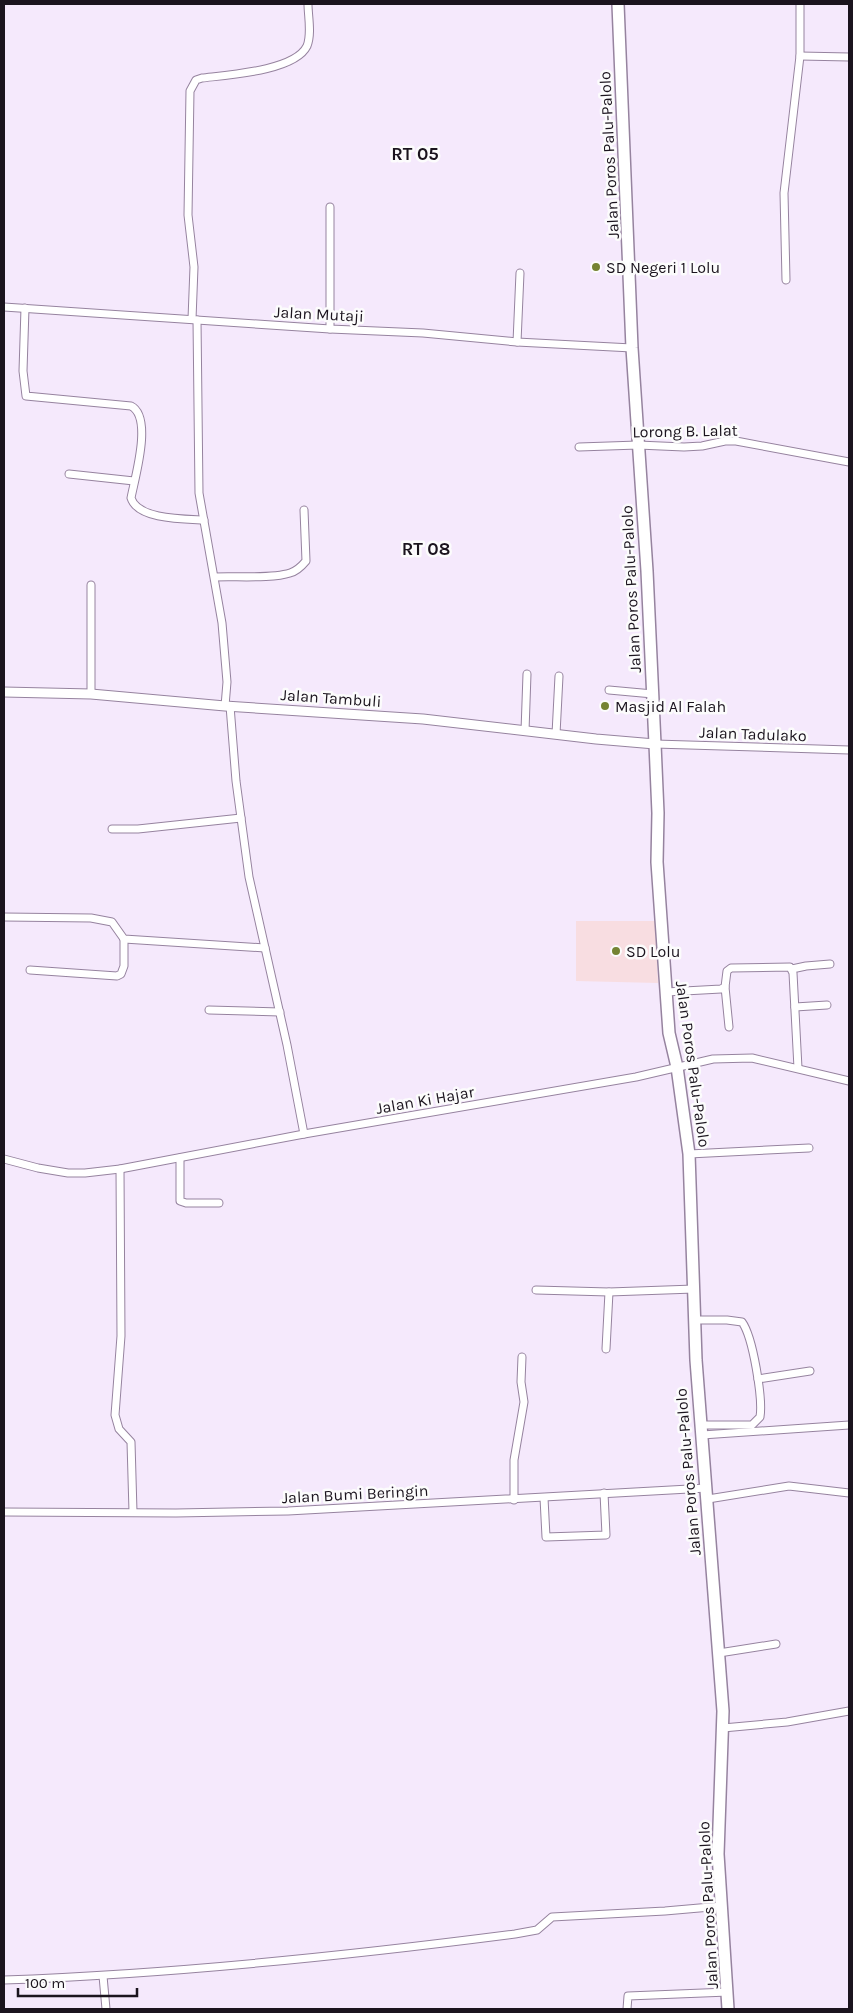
<svg xmlns="http://www.w3.org/2000/svg" width="853" height="2013" viewBox="0 0 853 2013" font-family="Karla,sans-serif">
	<style>
		.education { fill: #f8dde1 }
		.lines { fill: none; stroke-linecap: round; stroke-linejoin: round }
		.minor-casing { stroke: #96839f; stroke-width: 9 }
		.tertiary-casing { stroke: #96839f; stroke-width: 11 }
		.primary-casing { stroke: #96839f; stroke-width: 14 }
		.minor { stroke: #fff; stroke-width: 7 }
		.tertiary { stroke: #fff; stroke-width: 9 }
		.primary { stroke: #fff; stroke-width: 11 }
		.poi-dot { fill: #758332; stroke: #fcfcfc; stroke-width: 2 }
		.labels { text-anchor: middle; dominant-baseline: central; stroke-width: 5; stroke-linejoin: round; paint-order: stroke }
		.street-label { font-size: 16px; fill: #1b141e; stroke: #fcfcfc }
		.poi-label { font-size: 16px; fill: #1b141e; stroke: #fcfcfc; text-anchor: start }
		.neighbourhood-label { font-size: 18px; font-weight: bold; fill: #1b141e; stroke: #fcfcfc }
	</style>
	<rect width="100%" height="100%" fill="#f5e9fc"/>
	<polygon class="education" points="576,921 655,921 658,983 576,981"/>
	<g class="lines">
		<g class="minor-casing">
			<g id="minor">
				<polyline points="800,56 849,57"/>
				<polyline points="786,280 784,193 800,56 800,4"/>
				<polyline points="4,307 330,329 423,333 517,342 632,348"/>
				<path d="M 25,308 L 23,371 L 26,396 L 131,406 C 153,417 135,477 131,498 C 138,520 185,519 204,520"/>
				<path d="M 192,319 L 194,267 L 188,215 L 190,91 L 196,80 L 202,78 C 227,75 295,71 307,46 C 312,34 308,16 308,4"/>
				<polyline points="197,320 199,493 222,623 227,682 225,706"/>
				<polyline points="330,329 330,207"/>
				<polyline points="517,342 520,273"/>
				<polyline points="579,447 638,445 684,447 702,446 725,441 736,441 849,462"/>
				<polyline points="69,474 134,481"/>
				<path d="M 215,577 C 235,576 272,579 290,573 C 297,571 301,567 306,561 L 304,510"/>
				<polyline points="91,585 91,694"/>
				<polyline points="609,690 653,694"/>
				<polyline points="230,706 236,781 249,877 287,1045 304,1134"/>
				<polyline points="525,731 527,674"/>
				<polyline points="556,734 559,676"/>
				<polyline points="655,744 849,750"/>
				<polyline points="112,829 138,829 241,818"/>
				<polyline points="4,917 91,918 112,922 124,939 265,948"/>
				<polyline points="792,969 806,966 830,964"/>
				<polyline points="30,970 117,976 121,974 124,966 124,939"/>
				<polyline points="725,987 729,1027"/>
				<polyline points="666,992 721,989 725,987 727,971 731,968 790,967 793,973 798,1068"/>
				<polyline points="795,1007 827,1005"/>
				<polyline points="209,1010 280,1012"/>
				<polyline points="689,1154 809,1148"/>
				<polyline points="180,1158 180,1201 186,1203 219,1203"/>
				<polyline points="4,1159 38,1168 68,1173 85,1173 120,1169 304,1134 636,1077 713,1059 752,1058 849,1081"/>
				<polyline points="120,1169 121,1336 115,1415 119,1429 131,1442 133,1512"/>
				<polyline points="536,1290 609,1292 694,1289"/>
				<path d="M 695,1320 L 727,1320 L 742,1322 C 753,1337 763,1399 760,1417 L 752,1425 L 700,1425"/>
				<polyline points="606,1349 609,1292"/>
				<polyline points="758,1379 810,1371"/>
				<polyline points="702,1435 849,1425"/>
				<polyline points="544,1498 546,1537 606,1535 604,1493"/>
				<polyline points="708,1499 789,1486 849,1493"/>
				<polyline points="514,1500 514,1460 524,1402 521,1382 522,1357"/>
				<polyline points="4,1512 176,1513 288,1511 707,1488"/>
				<polyline points="719,1653 776,1644"/>
				<polyline points="723,1728 787,1722 849,1711"/>
				<polyline points="103,1976 106,2009"/>
				<path d="M 4,1980 C 175,1974 345,1956 515,1934 L 537,1930 L 552,1917 L 665,1911 L 722,1906"/>
				<polyline points="627,2009 628,1996 728,1992"/>
			</g>
		</g>
		<g class="tertiary-casing">
			<polyline id="tertiary" points="4,692 91,694 225,706 423,719 596,739 655,744"/>
		</g>
		<g class="primary-casing">
			<polyline id="primary" points="618,4 632,348 647,571 655,744 658,813 657,862 669,1033 677,1067 689,1154 696,1360 723,1711 718,1854 728,2009"/>
		</g>
		<use href="#minor" class="minor"/>
		<use href="#tertiary" class="tertiary"/>
		<use href="#primary" class="primary"/>
	</g>
	<g class="poi-dot">
		<circle cx="596" cy="267" r="5"/>
		<circle cx="605" cy="706" r="5"/>
		<circle cx="616" cy="951" r="5"/>
	</g>
	<g class="labels">
		<g class="street-label">
			<text transform="translate(609 155) rotate(-93)">Jalan Poros Palu-Palolo</text>
			<text transform="translate(319 314) rotate(3)">Jalan Mutaji</text>
			<text transform="translate(685 431) rotate(-1)">Lorong B. Lalat</text>
			<text transform="translate(631 589) rotate(-93)">Jalan Poros Palu-Palolo</text>
			<text transform="translate(331 698) rotate(4)">Jalan Tambuli</text>
			<text transform="translate(753 734) rotate(2)">Jalan Tadulako</text>
			<text transform="translate(693 1064) rotate(82)">Jalan Poros Palu-Palolo</text>
			<text transform="translate(425 1100) rotate(-10)">Jalan Ki Hajar</text>
			<text transform="translate(688 1472) rotate(-95)">Jalan Poros Palu-Palolo</text>
			<text transform="translate(355 1494) rotate(-3)">Jalan Bumi Beringin</text>
			<text transform="translate(708 1905) rotate(-93)">Jalan Poros Palu-Palolo</text>
		</g>
		<g class="poi-label">
			<text x="606" y="267">SD Negeri 1 Lolu</text>
			<text x="615" y="706">Masjid Al Falah</text>
			<text x="626" y="951">SD Lolu</text>
		</g>
		<g class="neighbourhood-label">
			<text x="415" y="154">RT 05</text>
			<text x="426" y="549">RT 08</text>
		</g>
	</g>
	<rect width="853" height="2013" fill="none" stroke="#1b141e" stroke-width="10"/>
	<path d="M18 1988v8h119v-8" fill="none" stroke="#1b141e" stroke-width="2.5"/>
	<text x="25" y="1988" font-size="15" fill="#1b141e" stroke="#fcfcfc" stroke-width="4" paint-order="stroke">100 m</text>
</svg>
